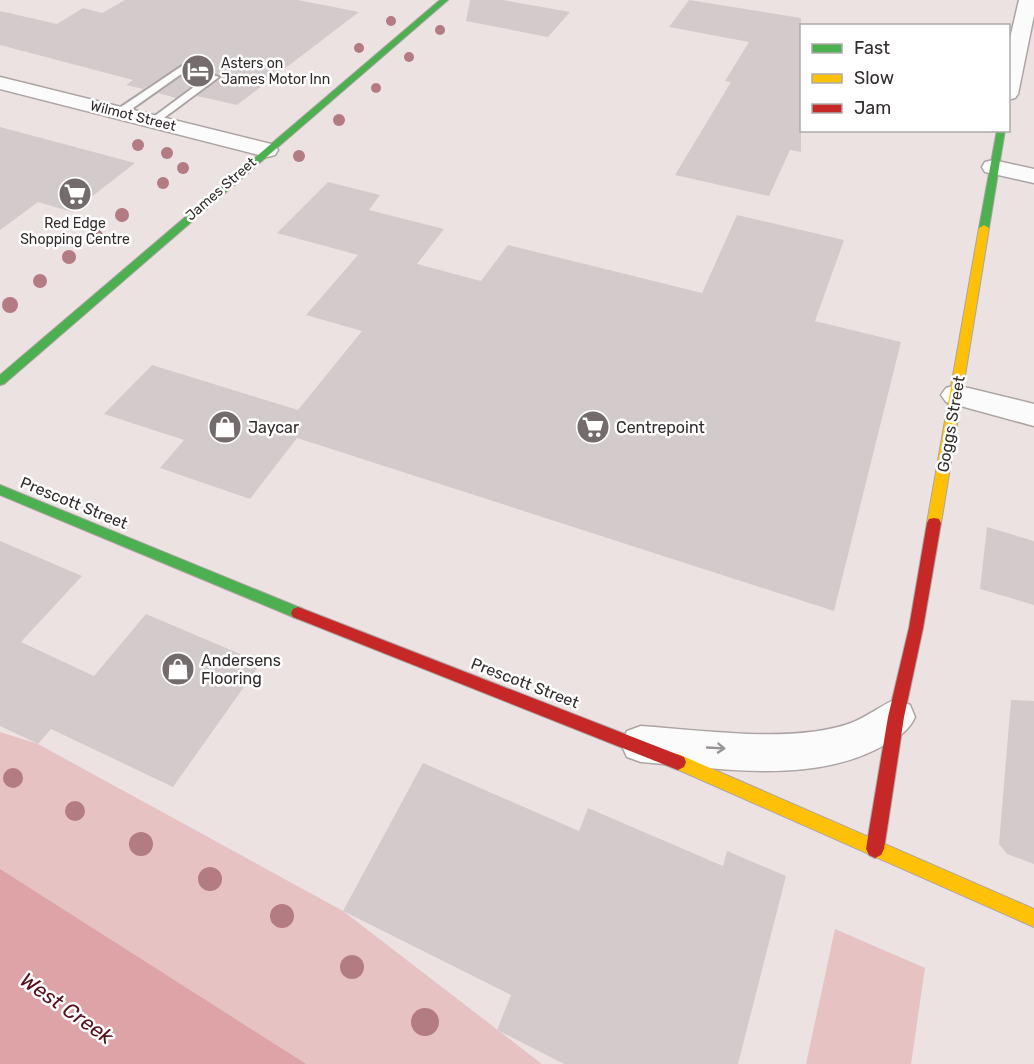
<svg xmlns="http://www.w3.org/2000/svg" width="1034" height="1064" viewBox="0 0 1034 1064" font-family="Rubik,sans-serif">
	<style>
		.green { fill: #e6c2c3 }
		.water { fill: #dda3a6 }
		.building { fill: #d3cbcb }
		.lines { fill: none; stroke-linecap: round; stroke-linejoin: round }
		.lane-casing { stroke: #aca4a4; stroke-width: 4 }
		.street-casing { stroke: #aca4a4; stroke-width: 3 }
		.fast-casing { stroke: #aca4a4; stroke-width: 2 }
		.slow-casing { stroke: #aca4a4; stroke-width: 2 }
		.jam-casing { stroke: #aca4a4; stroke-width: 2 }
		.lane { fill: #fcfbfb; fill-rule: evenodd }
		.street { fill: #fcfbfb; fill-rule: evenodd }
		.fast { fill: #4caf50; fill-rule: evenodd }
		.slow { fill: #ffc107; fill-rule: evenodd }
		.jam { fill: #c62828; fill-rule: evenodd }
		.tree { fill: #b37b82 }
		.oneway { stroke: #989494 }
		.labels { text-anchor: middle; dominant-baseline: central; stroke-width: 5; stroke-linejoin: round; paint-order: stroke }
		.far-poi-label { font-size: 14px; fill: #332c2c; stroke: #fff; text-anchor: start }
		.far-street-label { font-size: 14px; fill: #332c2c; stroke: #fff }
		.street-label { font-size: 16px; fill: #332c2c; stroke: #fff }
		.poi-label { font-size: 16px; fill: #332c2c; stroke: #fff; text-anchor: start }
		.near-water-label { font-size: 21px; font-style: italic; fill: #550f1b; stroke: #fff }
	</style>
	<rect width="100%" height="100%" fill="#ede2e2"/>
	<g class="green">
		<polygon points="0,732 38,744 343,911 542,1064 0,1064"/>
		<polygon points="835,929 925,968 911,1064 806,1064"/>
	</g>
	<polygon class="water" points="0,869 306,1064 0,1064"/>
	<g class="building">
		<polygon points="125,0 298,0 359,12 237,105 197,96 221,76 183,64 143,89 126,85 133,80 0,45 0,11 57,24 83,8 102,13"/>
		<polygon points="470,0 503,0 570,12 548,37 466,21"/>
		<polygon points="689,0 801,18 801,152 790,150 769,196 675,175 731,82 725,81 749,42 669,27"/>
		<polygon points="184,74 201,79 176,98 158,93"/>
		<polygon points="0,127 135,163 72,212 38,202 0,230"/>
		<polygon points="328,182 380,195 369,210 444,229 417,264 481,281 508,245 702,293 737,215 844,240 815,321 901,342 834,611 297,438 250,499 160,468 184,440 104,414 152,365 298,410 362,331 306,315 358,255 277,233"/>
		<polygon points="987,527 1034,541 1034,605 980,589"/>
		<polygon points="0,541 82,576 21,642 94,676 146,614 261,663 173,787 51,729 38,744 0,726"/>
		<polygon points="1011,700 1034,701 1034,864 1007,854 999,844"/>
		<polygon points="423,763 579,831 588,808 723,866 727,851 786,876 738,1064 564,1064 497,1030 511,995 343,911"/>
	</g>
	<g class="lines">
		<g class="lane-casing">
			<polygon id="lane" points="182,66 219,77 157,123 148,121 206,78 184,72 123,115 115,115 115,111"/>
		</g>
		<g class="street-casing">
			<g id="street">
				<polygon points="1019,0 1034,0 1034,15 1018,94 1015,98 1008,100 1008,47"/>
				<polygon points="0,77 275,145 278,150 275,155 267,157 0,89"/>
				<polygon points="993,160 1034,169 1034,183 985,172 982,167 985,162"/>
				<polygon points="956,385 1034,404 1034,426 946,402 941,395 946,388"/>
				<path d="M 896,699 L 910,705 L 915,717 C 909,731 899,736 886,744 C 815,786 719,768 641,762 L 627,757 L 621,744 L 627,731 L 641,726 C 701,730 795,744 851,723 C 867,717 880,706 896,699 Z"/>
			</g>
		</g>
		<g class="fast-casing">
			<g id="fast">
				<polygon points="440,0 448,0 4,384 0,385 0,375"/>
				<polygon points="997,130 1005,130 989,228 984,231 979,228"/>
				<polygon points="0,485 303,609 305,613 303,617 298,619 293,617 0,495"/>
			</g>
		</g>
		<g class="slow-casing">
			<g id="slow">
				<polygon points="984,225 989,228 941,523 939,527 929,527 927,523 979,228"/>
				<polygon points="678,754 1034,909 1034,927 672,767 670,762 672,757"/>
			</g>
		</g>
		<g class="jam-casing">
			<g id="jam">
				<polygon points="934,518 939,519 941,523 923,628 904,717 884,849 881,855 875,858 869,855 866,849 888,717 909,628 927,523 929,519"/>
				<polygon points="298,607 684,757 686,762 684,767 678,770 293,617 291,613 293,609"/>
			</g>
		</g>
		<use href="#lane" class="lane"/>
		<use href="#street" class="street"/>
		<use href="#fast" class="fast"/>
		<use href="#slow" class="slow"/>
		<use href="#jam" class="jam"/>
	</g>
	<g class="tree">
		<circle cx="391" cy="21" r="5"/>
		<circle cx="440" cy="30" r="5"/>
		<circle cx="359" cy="48" r="5"/>
		<circle cx="409" cy="57" r="5"/>
		<circle cx="376" cy="88" r="5"/>
		<circle cx="339" cy="120" r="6"/>
		<circle cx="138" cy="145" r="6"/>
		<circle cx="167" cy="153" r="6"/>
		<circle cx="299" cy="156" r="6"/>
		<circle cx="183" cy="168" r="6"/>
		<circle cx="163" cy="183" r="6"/>
		<circle cx="122" cy="215" r="7"/>
		<circle cx="96" cy="236" r="7"/>
		<circle cx="69" cy="257" r="7"/>
		<circle cx="40" cy="281" r="7"/>
		<circle cx="10" cy="305" r="8"/>
		<circle cx="13" cy="778" r="10"/>
		<circle cx="75" cy="811" r="10"/>
		<circle cx="141" cy="844" r="12"/>
		<circle cx="210" cy="879" r="12"/>
		<circle cx="282" cy="916" r="12"/>
		<circle cx="352" cy="967" r="12"/>
		<circle cx="425" cy="1022" r="14"/>
	</g>
	<defs><path id="oneway-shaft" d="M-6 0H5M1.5-3L5.5 0L1.5 3" fill="none" stroke-width="1.6" stroke-linecap="round" stroke-linejoin="round" transform="scale(1.5)"/></defs>
	<use class="oneway" href="#oneway-shaft" transform="translate(716 748) rotate(3)"/>
	<defs>
		<g id="hotel-disc" transform="scale(1.725)"><circle r="9.5" fill="#746c6c" stroke="#fff"/><path d="M-6-4.5h1.5V1H6V5H4.5V3h-9V5H-6ZM-4 0a1.8 1.8 0 1 1 3.6 0ZM.5 0V-2.5h3Q6-2.5 6 0Z" fill="#fff"/></g>
		<g id="supermarket-disc" transform="scale(1.725)"><circle r="9.5" fill="#746c6c" stroke="#fff"/><path d="M-6-5.5h2.5l.6 2H6L4.5 2H-2.5L-4.4-4H-6ZM-1.5 3.2a1.3 1.3 0 1 0 .1 0ZM3 3.2a1.3 1.3 0 1 0 .1 0Z" fill="#fff"/></g>
		<g id="shop-disc" transform="scale(1.725)"><circle r="9.5" fill="#746c6c" stroke="#fff"/><path d="M-5-2.5h2.3a2.7 3.5 0 0 1 5.4 0H5L5.5 6h-11ZM-1.5-2.5h3a1.5 2.3 0 0 0-3 0Z" fill="#fff"/></g>
	</defs>
	<g fill-rule="evenodd">
		<use href="#hotel-disc" x="198" y="71"/>
		<use href="#supermarket-disc" x="75" y="194"/>
		<use href="#shop-disc" x="225" y="427"/>
		<use href="#supermarket-disc" x="593" y="427"/>
		<use href="#shop-disc" x="178" y="669"/>
	</g>
	<g class="labels">
		<g class="far-poi-label">
			<text x="221" y="63">Asters on<tspan x="221" dy="16">James Motor Inn</tspan></text>
			<text x="75" y="223" text-anchor="middle">Red Edge<tspan x="75" dy="16">Shopping Centre</tspan></text>
		</g>
		<g class="far-street-label">
			<text transform="translate(133 116) rotate(14)">Wilmot Street</text>
			<text transform="translate(221 189) rotate(-41)">James Street</text>
		</g>
		<g class="street-label">
			<text transform="translate(951 424) rotate(-80)">Goggs Street</text>
			<text transform="translate(74 503) rotate(22)">Prescott Street</text>
			<text transform="translate(525 683) rotate(21)">Prescott Street</text>
		</g>
		<g class="poi-label">
			<text x="248" y="427">Jaycar</text>
			<text x="616" y="427">Centrepoint</text>
			<text x="201" y="660">Andersens<tspan x="201" dy="18">Flooring</tspan></text>
		</g>
		<g class="near-water-label">
			<text transform="translate(67 1008) rotate(35)">West Creek</text>
		</g>
	</g>
	<rect x="800" y="24" width="210" height="108" fill="#ffffff" stroke="#adabab" stroke-width="1.5"/>
	<rect x="812" y="44" width="30" height="9" fill="#4caf50" stroke="#adabab" stroke-width="1.5"/>
	<text x="854" y="54" font-size="18" fill="#332c2c">Fast</text>
	<rect x="812" y="74" width="30" height="9" fill="#ffc107" stroke="#adabab" stroke-width="1.5"/>
	<text x="854" y="84" font-size="18" fill="#332c2c">Slow</text>
	<rect x="812" y="104" width="30" height="9" fill="#c62828" stroke="#adabab" stroke-width="1.5"/>
	<text x="854" y="114" font-size="18" fill="#332c2c">Jam</text>
</svg>
